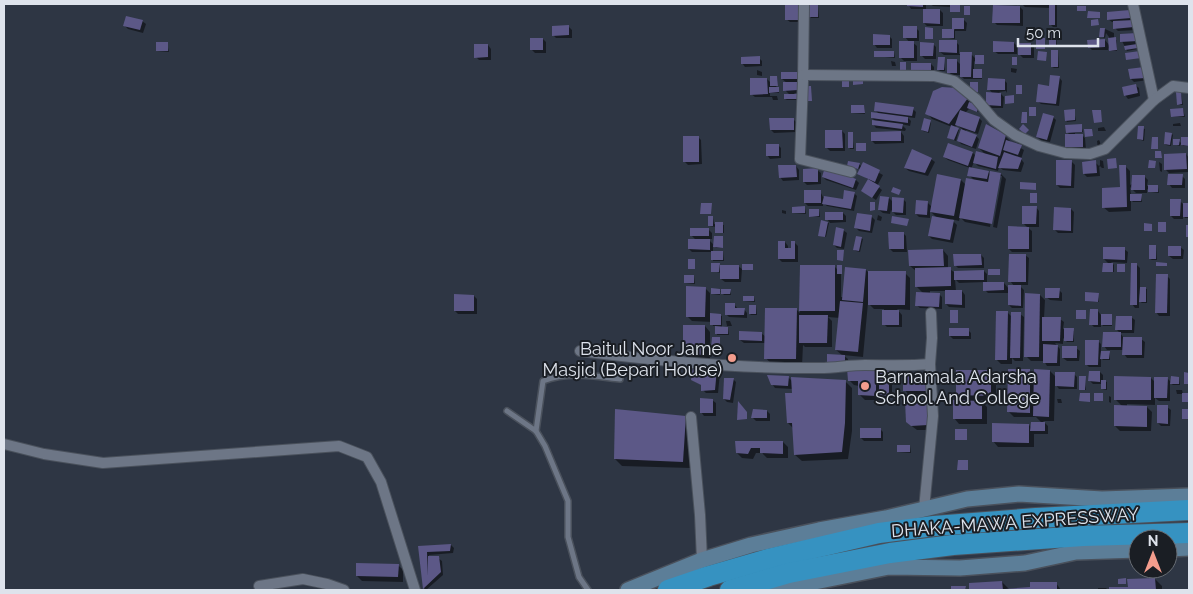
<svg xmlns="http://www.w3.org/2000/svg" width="1193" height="594" viewBox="0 0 1193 594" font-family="Raleway,sans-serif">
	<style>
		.shadow { fill: #0007 }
		.building { fill: #5c5887 }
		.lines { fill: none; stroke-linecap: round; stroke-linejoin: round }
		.service-casing { stroke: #4a515c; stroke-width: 8 }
		.minor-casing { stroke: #4a515c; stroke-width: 12 }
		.secondary-casing { stroke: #4a515c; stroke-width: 18 }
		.motorway-casing { stroke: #4a515c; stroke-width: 22 }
		.service { stroke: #6d7686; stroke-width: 5 }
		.minor { stroke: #6d7686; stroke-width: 10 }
		.secondary { stroke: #5c7e98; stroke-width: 15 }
		.motorway { stroke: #3692c1; stroke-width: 20 }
		.poi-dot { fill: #f49d8d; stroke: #1a1e24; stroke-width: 2 }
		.labels { text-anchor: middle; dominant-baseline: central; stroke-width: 4; stroke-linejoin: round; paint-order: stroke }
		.poi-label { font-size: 18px; fill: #dee3ec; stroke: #1a1e24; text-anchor: end }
		.street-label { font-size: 18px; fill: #dee3ec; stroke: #1a1e24 }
	</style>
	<rect width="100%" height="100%" fill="#2e3644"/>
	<g class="shadow">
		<polygon points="790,4 798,4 802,8 803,22 790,22 786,19"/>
		<polygon points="908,4 926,4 926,10 940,10 943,13 943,26 927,26 924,23 924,9 911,9"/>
		<polygon points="930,4 950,4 950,6 959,6 960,12 953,12 951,7 933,6"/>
		<polygon points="1022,4 1057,4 1057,27 1053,27 1050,24 1050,8 1025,7"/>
		<polygon points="818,6 819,18 811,18 810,16"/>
		<polygon points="1020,7 1023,10 1023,26 997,25 994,22"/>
		<polygon points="1130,12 1137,30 1118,31 1115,28 1114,22 1112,22 1108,19"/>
		<polygon points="963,19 967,23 966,31 955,31 955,39 943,37 943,30 955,30 953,28"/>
		<polygon points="142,21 146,24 143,33 128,29 125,26"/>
		<polygon points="569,27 572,30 572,38 556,38 553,35"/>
		<polygon points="916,28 919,31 919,41 911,41 917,46 917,61 904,61 900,57 910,43 905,37"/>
		<polygon points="1105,29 1114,33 1114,39 1117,40 1117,51 1112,51 1108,48 1108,50 1092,50 1089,47 1105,40 1110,46 1109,37 1106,33 1105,38 1100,36"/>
		<polygon points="1056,30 1057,47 1051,47 1050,45"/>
		<polygon points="1137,35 1138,49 1127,51 1122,41"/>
		<polygon points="889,36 892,39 892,48 877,48 874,44"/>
		<polygon points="543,39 546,42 546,53 535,53 532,50"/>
		<polygon points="956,42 959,45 959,54 971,54 976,59 983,56 984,57 984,64 978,64 974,61 974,70 982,71 982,79 964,79 960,75 952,75 949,72 956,60 961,65 961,55 944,55 940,52"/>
		<polygon points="167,43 169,52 157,51"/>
		<polygon points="1014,43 1017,46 1017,54 998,54 994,51"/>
		<polygon points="933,44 936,47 936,59 925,59 922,56"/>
		<polygon points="1031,44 1034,47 1034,58 1023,58 1020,55"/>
		<polygon points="488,45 491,49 491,60 479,60 476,57"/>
		<polygon points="1058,51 1059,68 1054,68 1052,67"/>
		<polygon points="894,52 895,58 875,56"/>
		<polygon points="759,58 762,61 762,66 745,67 742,63"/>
		<polygon points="944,58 945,71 940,71 939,70"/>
		<polygon points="891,61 895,62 896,66 892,66"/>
		<polygon points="931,64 934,67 934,75 915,75"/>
		<polygon points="1011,68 1017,69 1016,73 1011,72"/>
		<polygon points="1144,69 1148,80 1134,82 1131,79"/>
		<polygon points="757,70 762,72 762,76 757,75"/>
		<polygon points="799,73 802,82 796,82 801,86 801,93 794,93 797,96 797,100 787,100 785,99 790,95 785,90 787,83 782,79"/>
		<polygon points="777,77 778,86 776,86 779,90 779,93 770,93 770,96 777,96 778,100 773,100 772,97 755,97 751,94 767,79 771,83"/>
		<polygon points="1059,77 1062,81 1059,106 1041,104 1037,101"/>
		<polygon points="1004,80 1007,83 1007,93 1006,91 999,92 1004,97 1003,108 990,108 987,105 993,94 989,89"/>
		<polygon points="1135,85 1139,88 1140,96 1128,99 1125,95"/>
		<polygon points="956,89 973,104 980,108 978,112 969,109 965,113 979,118 982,121 978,134 966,130 966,132 976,136 979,139 976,149 961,144 958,140 962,129 957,125 954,128 959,130 956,141 949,138 952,127 932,119 927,113"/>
		<polygon points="1181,93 1183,105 1180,105 1179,104"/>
		<polygon points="864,106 865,114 852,113"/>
		<polygon points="913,109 916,112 915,118 907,117 911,121 910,126 901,124 906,129 905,131 876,128 873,124 876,122 872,118 879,114 875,110"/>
		<polygon points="1183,109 1185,117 1172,117"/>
		<polygon points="1074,110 1076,121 1067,122 1066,120"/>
		<polygon points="1053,117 1056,120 1050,142 1041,140 1037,137"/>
		<polygon points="793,119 796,122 796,132 774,133 771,130"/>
		<polygon points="930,121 931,123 929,133 923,131 922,130"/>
		<polygon points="1180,123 1181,126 1173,126 1173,124"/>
		<polygon points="1081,125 1083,132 1075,133 1075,135 1082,135 1085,138 1086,150 1070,150 1066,147 1070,135 1067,132"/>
		<polygon points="1104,127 1106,131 1098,131 1098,128"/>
		<polygon points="1139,127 1145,129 1144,141 1138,139"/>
		<polygon points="842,131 845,134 845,151 830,151 827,148"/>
		<polygon points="901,132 904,136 904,143 875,144 872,141"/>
		<polygon points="852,133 854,149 850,149 849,147"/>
		<polygon points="1172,134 1173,135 1171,146 1166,145 1165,144"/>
		<polygon points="1005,136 1011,142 1024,150 1021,159 1024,163 1021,172 1003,170 999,167 998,171 978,166 974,162 971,169 988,172 991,175 1001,174 1006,179 997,228 993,227 1002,176 999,176 990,227 965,222 960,217 959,221 951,219 957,225 953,243 932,239 929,236 938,219 930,211 930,218 919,217 916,214 927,202 932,207 961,180 966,185 974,180 969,175 970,168 948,160 944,157 973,153 976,156 986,155 979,148"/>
		<polygon points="698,137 701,140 702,164 688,165 685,162"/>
		<polygon points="1183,138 1189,138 1189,146 1183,146 1181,143 1180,146 1174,144 1179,141 1182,144"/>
		<polygon points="1099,140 1100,142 1101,150 1098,149 1097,141"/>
		<polygon points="778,145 781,148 781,158 770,159 767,155"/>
		<polygon points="1186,154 1189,158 1189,172 1169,173 1165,169"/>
		<polygon points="931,159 935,162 928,176 909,171 905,168"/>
		<polygon points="1100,160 1103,161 1104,168 1102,168 1099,165 1100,176 1087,177 1084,174 1095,162 1100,167"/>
		<polygon points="1071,161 1075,165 1074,188 1060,188 1057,185"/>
		<polygon points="1159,162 1162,164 1162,172 1160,171"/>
		<polygon points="859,164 862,167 863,164 883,175 877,186 882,190 876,200 862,191 869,180 859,173 861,169 850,167"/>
		<polygon points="796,166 799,170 799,180 783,181 780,177"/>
		<polygon points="1125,166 1130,171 1130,185 1144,176 1148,180 1147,186 1158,187 1159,193 1151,192 1147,189 1147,193 1136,193 1130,187 1131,195 1141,196 1142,202 1133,202 1131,200 1131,211 1109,212 1103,207 1121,189"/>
		<polygon points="817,170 821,173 821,184 807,185 804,182"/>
		<polygon points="1182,176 1185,179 1185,188 1172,188 1169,184"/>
		<polygon points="823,177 856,180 859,183 856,190 826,180"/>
		<polygon points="820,191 823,197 844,201 854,193 857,196 854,211 827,206 823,203 823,206 808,206 805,203"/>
		<polygon points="889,198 893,202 903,199 906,202 906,215 896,215 891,210 890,214 883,213 879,210"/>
		<polygon points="1180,201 1183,204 1189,204 1189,218 1185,218 1183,215 1183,219 1174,219 1171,216"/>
		<polygon points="1036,207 1039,211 1039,227 1027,227 1032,231 1032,252 1012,252 1009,249 1028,228 1023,223"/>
		<polygon points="805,208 806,214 793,213"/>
		<polygon points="1071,209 1074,212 1073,233 1058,233 1055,230"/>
		<polygon points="782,210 786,211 786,214 782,213"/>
		<polygon points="819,210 820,217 810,216"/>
		<polygon points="843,213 846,216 846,222 830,223 827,219"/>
		<polygon points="878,215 882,217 881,221 877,220"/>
		<polygon points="872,217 875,220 872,233 859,231 856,228"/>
		<polygon points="713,218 714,224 724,225 724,233 717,233 716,227 709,226"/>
		<polygon points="822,222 829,223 826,237 820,235"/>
		<polygon points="709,230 712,233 712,239 708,239 715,246 722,237 723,238 723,248 716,248 713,245 713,252 723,252 724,261 713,261 712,252 692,252 689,249 696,240 691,235"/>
		<polygon points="843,230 847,233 844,249 837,248 834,245"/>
		<polygon points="903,233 906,236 907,252 893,252 890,249"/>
		<polygon points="861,238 863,239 860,252 856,251 854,250"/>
		<polygon points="785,242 788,246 788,249 792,250 795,243 798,246 798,262 782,262 779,259"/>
		<polygon points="1156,246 1157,260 1152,260 1150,259"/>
		<polygon points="1180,247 1184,250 1183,259 1173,259 1169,256"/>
		<polygon points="1124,249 1128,252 1127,263 1111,262 1114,265 1114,272 1105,272 1104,271 1109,264 1104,259"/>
		<polygon points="943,250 948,256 948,268 954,272 984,271 987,274 987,283 1004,283 1009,289 1015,287 1010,281 1025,255 1029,258 1028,285 1019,285 1024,290 1023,308 1012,308 1009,305 1009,293 988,293 985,290 985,282 959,283 955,279 956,291 962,291 965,295 965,308 949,307 946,304 947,291 930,291 930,294 939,294 942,297 942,309 920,308 916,305 923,293 916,286 916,271 910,266"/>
		<polygon points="981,255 984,258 984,268 958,268 955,265"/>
		<polygon points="719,265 738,266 742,269 741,282 725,282 721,279 721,273 713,271"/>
		<polygon points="1137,265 1140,268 1140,288 1147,289 1147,303 1142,303 1139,301 1139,308 1135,308 1132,304"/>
		<polygon points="801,266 835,267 838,270 841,267 841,297 843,297 846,268 866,270 870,274 905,273 910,278 910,310 897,309 902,315 902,327 887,327 884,324 884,309 874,309 868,303 863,357 843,355 848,359 848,366 832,365 843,356 836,350 840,318 828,317 832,321 832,347 805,347 803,345 802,366 772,365 766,358 766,343 744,343 740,340 761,333 766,337 796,309 800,313"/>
		<polygon points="694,276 695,284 685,283"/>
		<polygon points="1167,276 1170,279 1170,316 1159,316 1156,312"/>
		<polygon points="705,288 710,293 710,315 722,316 722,328 728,328 729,335 717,335 716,326 713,326 712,322 692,321 687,316"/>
		<polygon points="719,290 723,293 730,290 731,295 724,295 720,291 720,295 712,294"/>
		<polygon points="1059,290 1062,293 1062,301 1050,300 1046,297"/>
		<polygon points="1098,294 1099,302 1086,301"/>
		<polygon points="1040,295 1045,300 1044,318 1060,319 1064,322 1063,329 1074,331 1074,342 1067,342 1063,338 1063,344 1055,343 1060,349 1060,366 1047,366 1044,361 1031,361 1026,356"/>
		<polygon points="474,296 477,299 477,314 458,314 455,311"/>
		<polygon points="754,297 755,302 744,301"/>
		<polygon points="734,304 738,309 744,309 747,313 747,318 729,317 726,314"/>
		<polygon points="756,306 757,315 751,315 750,314"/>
		<polygon points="1098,311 1101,315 1112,317 1112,326 1103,326 1101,323 1101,327 1094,327 1091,324"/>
		<polygon points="1007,312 1012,317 1020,314 1024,317 1023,361 1015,361 1012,358 1012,364 1001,364 996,359"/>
		<polygon points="1131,317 1135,320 1134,333 1120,333 1124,338 1141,339 1145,342 1144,358 1127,358 1124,354 1124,350 1107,350 1104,346 1120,333 1117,330"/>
		<polygon points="726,321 730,321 732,326 727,326"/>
		<polygon points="705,326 710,332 710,359 689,359 684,354"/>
		<polygon points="968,330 971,333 971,339 953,339 950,336"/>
		<polygon points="1098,341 1101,344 1101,352 1110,353 1110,360 1103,360 1101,358 1101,367 1089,367 1086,364"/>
		<polygon points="1076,348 1080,351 1079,361 1067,361 1063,358"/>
		<polygon points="717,370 720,373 718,393 706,393 703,390 703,386 692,380"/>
		<polygon points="1030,371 1035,376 1050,371 1056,377 1074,374 1077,377 1077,389 1059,389 1055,384 1054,421 1043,421 1048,426 1048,434 1034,434 1034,447 998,447 993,441 1029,425 1032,428 1042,423 1036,417 1014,417 1009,412"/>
		<polygon points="876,372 881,377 889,372 892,375 892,398 883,398 881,395 880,400 865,400 860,395 859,386 854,385 849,380"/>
		<polygon points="991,372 996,377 996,400 980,400 987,407 987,424 959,424 954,418 964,402 957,395"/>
		<polygon points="1100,372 1103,375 1103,381 1107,382 1107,390 1102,389 1103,384 1093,384 1090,381"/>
		<polygon points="925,374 928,394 908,394 905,390"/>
		<polygon points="1085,377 1086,390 1081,390 1080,389"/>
		<polygon points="789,378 793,382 845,381 852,388 852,431 848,459 802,461 795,455 794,429 788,423 793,389 775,388 772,384"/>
		<polygon points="1151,378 1156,383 1167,378 1172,383 1179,378 1180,385 1173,385 1170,383 1170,401 1159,401 1155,398 1155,405 1127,404 1127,407 1147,407 1152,412 1151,431 1120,431 1115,426 1123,407 1115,399"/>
		<polygon points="733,379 736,382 733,403 727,402 724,399"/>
		<polygon points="1176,390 1182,390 1183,394 1177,394"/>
		<polygon points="1109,396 1111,397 1111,403 1109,402"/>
		<polygon points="1057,399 1061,399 1062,403 1058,403"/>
		<polygon points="712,400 716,403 716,416 704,416 701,412"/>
		<polygon points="906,403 933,430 917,430 909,424 906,418"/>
		<polygon points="1167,407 1171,410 1170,426 1161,426 1158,423"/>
		<polygon points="767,411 770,414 770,421 756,421 753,418"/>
		<polygon points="685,417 692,424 690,468 622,466 615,459"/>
		<polygon points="880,429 883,432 883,441 864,441 861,438"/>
		<polygon points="737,442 783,442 788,447 788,458 767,458 762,453 756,453 753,459 742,458 737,453"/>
		<polygon points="910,446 911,453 898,452"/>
		<polygon points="451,545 454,548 453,553 429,555 429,557 438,558 442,561 443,575 426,590 424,588 420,548"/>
		<polygon points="398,565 403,570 403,582 362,581 357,576"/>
		<polygon points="1155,579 1162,586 1162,590 1111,590 1111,589 1129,588"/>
		<polygon points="1002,582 1009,589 1029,588 1031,590 1031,583 1056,583 1061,590 971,590 970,585"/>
		<polygon points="1098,588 1106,588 1108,590 1098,590"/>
	</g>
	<g class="building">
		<rect x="785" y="4" width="15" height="16"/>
		<polygon points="809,4 818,4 818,17 808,17"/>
		<polygon points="907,4 923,4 923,7 907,6"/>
		<rect x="1049" y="4" width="6" height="21"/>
		<rect x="950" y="5" width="10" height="7"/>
		<polygon points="993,5 1020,6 1020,23 992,23"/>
		<rect x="964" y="6" width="6" height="9"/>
		<rect x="1077" y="6" width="9" height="5"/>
		<polygon points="923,9 940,9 940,24 923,23"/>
		<polygon points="1130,10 1131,18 1107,20 1107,12"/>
		<polygon points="1088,11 1100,12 1100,18 1087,18"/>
		<polygon points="126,16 143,20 140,30 123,26"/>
		<polygon points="952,18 964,18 964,29 954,29 954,38 942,38 942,29 952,29"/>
		<polygon points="1098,19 1099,25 1091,26 1091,20"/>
		<polygon points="1134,20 1134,27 1113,29 1113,21"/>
		<polygon points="569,25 569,35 552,36 552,26"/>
		<rect x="903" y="26" width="14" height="12"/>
		<polygon points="925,27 933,28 933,39 925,39"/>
		<polygon points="1100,28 1105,28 1104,37 1099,37"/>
		<rect x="1049" y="29" width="7" height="17"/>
		<polygon points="1137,33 1138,41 1120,42 1120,34"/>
		<polygon points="873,34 890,35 890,45 873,45"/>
		<polygon points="1116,37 1117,50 1109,51 1108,38"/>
		<rect x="530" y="38" width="13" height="12"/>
		<rect x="1036" y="38" width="9" height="11"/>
		<polygon points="1105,39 1105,47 1088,48 1087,40"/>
		<polygon points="939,40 957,40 957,53 939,52"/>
		<rect x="899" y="41" width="15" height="17"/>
		<polygon points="993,41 1014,42 1014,52 993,52"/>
		<rect x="156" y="42" width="12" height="9"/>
		<polygon points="920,42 934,43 933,56 920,56"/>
		<rect x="1018" y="43" width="13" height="12"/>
		<polygon points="474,44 488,44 488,57 474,58"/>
		<polygon points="1137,44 1138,48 1125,50 1124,46"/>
		<rect x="1051" y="50" width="7" height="17"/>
		<rect x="874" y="51" width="20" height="6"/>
		<polygon points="1038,51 1047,52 1046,61 1037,60"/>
		<polygon points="1140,51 1141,58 1126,60 1125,53"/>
		<polygon points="960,52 972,52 971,77 960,77"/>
		<rect x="975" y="55" width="9" height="9"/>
		<polygon points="760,56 760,64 741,64 741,57"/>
		<polygon points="938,57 945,57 944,70 937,70"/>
		<rect x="1012" y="57" width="5" height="8"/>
		<rect x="947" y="59" width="10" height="14"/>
		<rect x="900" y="62" width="6" height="10"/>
		<polygon points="911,63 931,63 931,73 911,72"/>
		<polygon points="1144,67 1146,78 1130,79 1128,69"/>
		<rect x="973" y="69" width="9" height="9"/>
		<rect x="781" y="72" width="19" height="7"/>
		<polygon points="1050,75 1060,76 1056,104 1036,102 1038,84 1049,86"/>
		<polygon points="770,76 777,76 778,86 770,86"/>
		<polygon points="849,77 849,87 842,87 842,78"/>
		<polygon points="750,78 767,78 768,94 750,95"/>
		<polygon points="853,78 863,78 863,84 853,85"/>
		<polygon points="988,78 1005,79 1005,90 987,90"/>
		<polygon points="783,82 798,82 798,90 783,91"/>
		<rect x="970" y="82" width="8" height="10"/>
		<polygon points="1136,84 1138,93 1124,96 1122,87"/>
		<rect x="1016" y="85" width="6" height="9"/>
		<polygon points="806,86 811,86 812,101 806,101"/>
		<polygon points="769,87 779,87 779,92 769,93"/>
		<polygon points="942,87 957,88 968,98 949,124 925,114 933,91"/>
		<polygon points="1181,91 1182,104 1177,105 1176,92"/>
		<polygon points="986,92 1001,93 1001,106 986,105"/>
		<rect x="784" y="94" width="13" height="5"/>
		<polygon points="1014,95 1014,103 1005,104 1005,96"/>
		<polygon points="875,102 914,107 912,116 874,111"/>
		<polygon points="969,102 979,105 977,112 967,108"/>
		<polygon points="851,105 864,105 865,113 851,113"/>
		<rect x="1029" y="107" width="7" height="9"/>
		<polygon points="1183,108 1184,116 1171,117 1170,109"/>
		<polygon points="1075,109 1075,120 1065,121 1064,110"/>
		<polygon points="960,110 980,117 975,132 955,125"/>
		<polygon points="1092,110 1101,110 1102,122 1094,123"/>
		<polygon points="871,112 908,117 908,123 871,118"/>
		<polygon points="1022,112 1027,112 1027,123 1021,123"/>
		<polygon points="1043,113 1054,116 1047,140 1036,137"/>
		<polygon points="769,118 794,118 794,130 770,130"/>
		<polygon points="924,118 931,120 928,132 921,130"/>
		<polygon points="872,120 903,124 902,129 872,125"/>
		<polygon points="986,124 1006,135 1000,156 978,148"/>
		<polygon points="1023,124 1029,130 1025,134 1019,129"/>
		<polygon points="1082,124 1082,132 1066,133 1065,125"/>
		<polygon points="951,125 959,128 954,140 947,138"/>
		<polygon points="1138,126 1144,126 1143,140 1137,139"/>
		<polygon points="961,129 977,135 972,147 957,141"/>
		<polygon points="1084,129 1092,129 1093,136 1085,137"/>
		<polygon points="825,130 842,130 843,148 825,148"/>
		<polygon points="901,131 901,141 871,141 871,132"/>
		<rect x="848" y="132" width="5" height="16"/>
		<polygon points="1165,132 1172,133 1170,145 1164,144"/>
		<rect x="1065" y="134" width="18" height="13"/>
		<rect x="683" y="136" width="16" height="26"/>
		<polygon points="1152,137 1158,137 1158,149 1151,149"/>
		<polygon points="1181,137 1189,137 1189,146 1181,145"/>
		<polygon points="1173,139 1180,139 1179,145 1173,145"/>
		<polygon points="1006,140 1022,145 1018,155 1003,150"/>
		<rect x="856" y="143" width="10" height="8"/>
		<polygon points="948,143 973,152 968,166 943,157"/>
		<rect x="766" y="144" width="13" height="12"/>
		<polygon points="912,149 932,158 925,173 904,168"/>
		<polygon points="976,151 998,157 996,169 973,163"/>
		<polygon points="1155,151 1161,151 1162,158 1155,158"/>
		<polygon points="1004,152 1022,158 1018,169 998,168"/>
		<polygon points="1186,153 1187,169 1164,170 1164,154"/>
		<polygon points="1116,158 1117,168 1108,169 1107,159"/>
		<polygon points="1056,160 1072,160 1071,186 1056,185"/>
		<polygon points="1096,160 1097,173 1083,174 1082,162"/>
		<polygon points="1149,160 1156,161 1155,168 1148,168"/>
		<polygon points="848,161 860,163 858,169 847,166"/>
		<polygon points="863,162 880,170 875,182 857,174"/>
		<polygon points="778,165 796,165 797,177 779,178"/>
		<polygon points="1119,165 1126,165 1127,207 1102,208 1102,188 1120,187"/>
		<polygon points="825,167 856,179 853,188 822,177"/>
		<polygon points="969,167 989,171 987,179 967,176"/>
		<polygon points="818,168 818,182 803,182 803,169"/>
		<polygon points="990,171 1001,173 992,224 959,218 966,178 988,182"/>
		<polygon points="937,174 961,179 954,216 930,212"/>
		<polygon points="1168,174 1183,174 1182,185 1167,185"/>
		<polygon points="1132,175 1145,175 1145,190 1131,190"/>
		<polygon points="868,179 880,186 872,198 861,191"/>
		<polygon points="1020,182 1036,183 1036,190 1020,189"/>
		<rect x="1148" y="185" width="10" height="7"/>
		<polygon points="893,187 901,190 899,195 891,192"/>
		<rect x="804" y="190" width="17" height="13"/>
		<polygon points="844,190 855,192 851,209 822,204 824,196 843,199"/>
		<rect x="1030" y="193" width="7" height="10"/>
		<polygon points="1130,194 1142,194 1141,201 1130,201"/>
		<polygon points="880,196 889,197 887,211 878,210"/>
		<polygon points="892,197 904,198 903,213 892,212"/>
		<polygon points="1170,199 1181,199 1180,216 1170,216"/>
		<polygon points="916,200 928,201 927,215 915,214"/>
		<polygon points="870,202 875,202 875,210 870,211"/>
		<polygon points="701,203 712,203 711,214 700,214"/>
		<rect x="1183" y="203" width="6" height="14"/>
		<polygon points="805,206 805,213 792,213 792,207"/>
		<polygon points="1022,206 1037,206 1036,224 1022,224"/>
		<polygon points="1054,207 1071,208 1071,231 1053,230"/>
		<polygon points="809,209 819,209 819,216 809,217"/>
		<rect x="825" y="212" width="18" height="8"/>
		<polygon points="857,213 872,215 870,231 854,228"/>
		<rect x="708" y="216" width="5" height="10"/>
		<polygon points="892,216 909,219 907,226 891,223"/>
		<polygon points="932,216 954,220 950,240 928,236"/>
		<polygon points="821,220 828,222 825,237 818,236"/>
		<rect x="715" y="222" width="8" height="11"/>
		<rect x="1158" y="222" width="8" height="10"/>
		<polygon points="1144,223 1152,224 1152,231 1144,231"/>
		<rect x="1186" y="225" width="3" height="12"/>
		<polygon points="1008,226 1029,227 1029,249 1008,249"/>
		<polygon points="836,227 844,229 841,247 833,245"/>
		<rect x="690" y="228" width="19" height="8"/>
		<polygon points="888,232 904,232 904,249 889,249"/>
		<polygon points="714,236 723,236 723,248 713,247"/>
		<polygon points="856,236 862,237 859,251 853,250"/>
		<polygon points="688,239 710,239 710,250 688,249"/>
		<polygon points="778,241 785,241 785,248 791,248 791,241 795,241 795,259 778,259"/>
		<rect x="1149" y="245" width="7" height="14"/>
		<rect x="1168" y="246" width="13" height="10"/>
		<polygon points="1103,247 1125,247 1125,260 1103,259"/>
		<polygon points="943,249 944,266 909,266 908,250"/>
		<polygon points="837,250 844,250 843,261 837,260"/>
		<rect x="711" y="251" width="12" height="9"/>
		<polygon points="953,254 981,254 982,265 954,266"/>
		<polygon points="1009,254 1026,254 1026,282 1008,282"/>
		<rect x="688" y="259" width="7" height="10"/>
		<polygon points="1156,262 1167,263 1167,266 1156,266"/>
		<polygon points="711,263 720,263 719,272 711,272"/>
		<polygon points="1103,263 1113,263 1113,272 1102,272"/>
		<polygon points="1131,263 1137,263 1137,305 1130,305"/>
		<rect x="742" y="264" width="11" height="6"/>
		<rect x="1117" y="264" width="8" height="8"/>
		<rect x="720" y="265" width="19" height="14"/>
		<polygon points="800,265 835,265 835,311 799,311"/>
		<rect x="837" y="265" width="5" height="9"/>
		<polygon points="845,267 866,269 863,302 842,300"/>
		<polygon points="951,267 951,286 915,287 915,268"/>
		<rect x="988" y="269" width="12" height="6"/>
		<polygon points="984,270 984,280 954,280 954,271"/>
		<polygon points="868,271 906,271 905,305 868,305"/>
		<polygon points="1156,274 1168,274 1167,313 1155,313"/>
		<rect x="684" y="275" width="10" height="8"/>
		<polygon points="983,282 1004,282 1004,290 983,291"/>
		<polygon points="1008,285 1021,285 1021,306 1008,305"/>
		<polygon points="686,286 706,287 705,317 686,317"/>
		<polygon points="1140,287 1146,287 1146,302 1139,302"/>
		<polygon points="711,288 720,289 720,294 711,294"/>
		<polygon points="1045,288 1060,288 1059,298 1045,298"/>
		<polygon points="721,289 731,289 730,294 721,294"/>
		<polygon points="945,290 962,290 962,305 945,304"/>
		<polygon points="916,292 940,293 939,307 915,306"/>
		<polygon points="1085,292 1099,293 1098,302 1085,301"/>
		<polygon points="1025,293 1040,294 1039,357 1024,357"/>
		<polygon points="454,294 474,295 474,311 454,311"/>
		<rect x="743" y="296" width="11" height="5"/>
		<polygon points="840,301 863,303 858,352 835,350"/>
		<polygon points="725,303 735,303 735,308 745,308 744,315 725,315"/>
		<rect x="749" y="305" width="7" height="9"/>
		<polygon points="765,308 797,308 796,359 764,359"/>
		<polygon points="1090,309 1098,309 1098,325 1089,325"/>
		<rect x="882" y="310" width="17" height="15"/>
		<rect x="950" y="310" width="8" height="13"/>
		<rect x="1076" y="310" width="10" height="9"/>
		<polygon points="996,311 1008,311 1007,360 995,360"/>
		<polygon points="1011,312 1021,312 1020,358 1010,358"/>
		<polygon points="710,313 721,314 721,325 710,325"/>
		<rect x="1101" y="314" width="11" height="11"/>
		<polygon points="799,315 828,315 827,343 799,343"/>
		<polygon points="1116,316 1132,316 1132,330 1115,330"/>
		<polygon points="1042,317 1061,317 1060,341 1042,341"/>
		<polygon points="683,325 705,325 705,355 683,354"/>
		<polygon points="715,326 728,327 728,334 715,334"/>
		<rect x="949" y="328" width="20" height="8"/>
		<polygon points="1064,328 1074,328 1073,341 1064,341"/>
		<polygon points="739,331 762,332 762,341 739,340"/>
		<polygon points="1103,332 1121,332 1121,347 1102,347"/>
		<polygon points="712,337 720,337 720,348 711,348"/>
		<polygon points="1123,337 1142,337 1142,355 1122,355"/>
		<polygon points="1085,340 1099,340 1098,365 1085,365"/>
		<polygon points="1043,344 1058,345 1057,363 1043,363"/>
		<rect x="1062" y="346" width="15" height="12"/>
		<polygon points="1101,351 1110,351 1109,359 1100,359"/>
		<polygon points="827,354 845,355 845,363 827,363"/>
		<polygon points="693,367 717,369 715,390 701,391 701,385 691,380"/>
		<polygon points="847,368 876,370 876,396 858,395 858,381 848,381"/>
		<polygon points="1008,369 1030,369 1030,413 1007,412"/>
		<polygon points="1034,369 1050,370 1049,417 1033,416"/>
		<polygon points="956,370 991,370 991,396 956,395"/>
		<rect x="879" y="371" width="10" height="25"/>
		<polygon points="1089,371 1100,371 1100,382 1088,381"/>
		<polygon points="1055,372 1075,372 1074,387 1055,386"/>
		<polygon points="1184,372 1189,373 1189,384 1184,384"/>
		<rect x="903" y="373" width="23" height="18"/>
		<polygon points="767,375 789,376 788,386 771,385"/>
		<polygon points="1079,376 1086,376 1085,390 1079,390"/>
		<polygon points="1114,376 1151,377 1151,400 1114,400"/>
		<polygon points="1171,376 1179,377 1179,384 1170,384"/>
		<polygon points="791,377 846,380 845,423 842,452 794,455 792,423 787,423 785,393 792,393"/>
		<polygon points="1154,377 1168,377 1167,398 1154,398"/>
		<polygon points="724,378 734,378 730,400 723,399"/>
		<rect x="1101" y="380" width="5" height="9"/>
		<polygon points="1080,393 1090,393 1090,402 1079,401"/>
		<rect x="1094" y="393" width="9" height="8"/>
		<rect x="1182" y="393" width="7" height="9"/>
		<polygon points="700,398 713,399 713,413 700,413"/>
		<polygon points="953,400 982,401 982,419 953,419"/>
		<polygon points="738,401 747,412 747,419 737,420"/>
		<polygon points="905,401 928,402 928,425 911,426 906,422"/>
		<polygon points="1114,405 1147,406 1147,427 1114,426"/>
		<polygon points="1157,405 1168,405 1168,424 1157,423"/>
		<polygon points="615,409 686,416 683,462 614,459"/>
		<polygon points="753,409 767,410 767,418 751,418"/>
		<rect x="1182" y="409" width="7" height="10"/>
		<polygon points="1031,422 1045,422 1045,431 1030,431"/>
		<polygon points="992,423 1029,424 1029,443 992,442"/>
		<rect x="860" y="428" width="21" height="10"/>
		<rect x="955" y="429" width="12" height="11"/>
		<polygon points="735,441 783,441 783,454 760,453 760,448 751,448 748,454 736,453"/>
		<rect x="897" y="445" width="13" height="7"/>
		<polygon points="958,460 968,460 968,470 957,470"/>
		<polygon points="451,544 450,551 427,552 428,576 428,556 439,556 441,572 423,589 418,546"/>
		<polygon points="356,563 399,564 398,577 356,576"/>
		<polygon points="1126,578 1126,584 1118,584 1118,579"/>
		<polygon points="1155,578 1156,590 1109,590 1109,587 1128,587 1127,579"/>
		<polygon points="1002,581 1003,590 969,590 969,583"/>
		<polygon points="1030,582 1057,582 1057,590 1005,590 1005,589 1030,587"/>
		<polygon points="951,586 966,586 965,590 951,590"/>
	</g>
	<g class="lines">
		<g class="service-casing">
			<g id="service">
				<polyline points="507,411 536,431 545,446 568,501 568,537 579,577 588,590"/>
				<path d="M 536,431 L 543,381 C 570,371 593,376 620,379"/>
			</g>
		</g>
		<g class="minor-casing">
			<g id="minor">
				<polyline points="804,4 803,81 800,159 851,172"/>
				<polyline points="1133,4 1154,100"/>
				<polyline points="803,75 934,76 954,81 976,99 994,120 1015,135 1039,146 1065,153 1090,154 1105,149 1154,100 1173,86 1189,88"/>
				<path d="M 580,351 C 658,361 741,369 820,368 C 835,368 850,365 865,365 C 887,365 908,366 930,364"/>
				<polyline points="691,417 700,515 702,560"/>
				<polyline points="4,444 44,454 103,463 339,446 367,457 381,482 415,590"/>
				<polyline points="924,509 933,416 930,364 932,338 931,313"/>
				<polyline points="259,586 303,579 327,584 344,590"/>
			</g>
		</g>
		<g class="secondary-casing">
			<g id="secondary">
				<polyline points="1168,549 1189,548"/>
				<polyline points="628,590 702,560 751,545 819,530 886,518 967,499 1019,494 1102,499 1189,496"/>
				<polyline points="775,590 889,567 960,568 1025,563 1076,552 1138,550"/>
			</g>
		</g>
		<g class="motorway-casing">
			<g id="motorway">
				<polyline points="668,590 709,576 768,559 879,533 934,526 1036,518 1189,510"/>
				<polyline points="730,590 789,573 890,553 953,545 1083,536 1189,533"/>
			</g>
		</g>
		<use href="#service" class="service"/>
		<use href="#minor" class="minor"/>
		<use href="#secondary" class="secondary"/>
		<use href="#motorway" class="motorway"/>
	</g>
	<g class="poi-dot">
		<circle cx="732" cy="358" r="5"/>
		<circle cx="865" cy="386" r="5"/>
	</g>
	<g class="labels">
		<g class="poi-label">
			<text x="722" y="348">Baitul Noor Jame<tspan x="722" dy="21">Masjid (Bepari House)</tspan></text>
			<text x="875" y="376" text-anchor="start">Barnamala Adarsha<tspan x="875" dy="21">School And College</tspan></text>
		</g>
		<g class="street-label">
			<text transform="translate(1015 522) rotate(-4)">DHAKA-MAWA EXPRESSWAY</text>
		</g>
	</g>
	<rect width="1193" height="594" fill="none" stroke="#dee3ec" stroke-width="10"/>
	<g transform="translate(1153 554)"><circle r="24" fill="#1a1e24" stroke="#686d74"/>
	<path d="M0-4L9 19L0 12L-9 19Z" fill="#f49d8d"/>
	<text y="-8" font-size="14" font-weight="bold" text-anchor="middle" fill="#dee3ec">N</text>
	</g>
	<path d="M1018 38v8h80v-8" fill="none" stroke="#dee3ec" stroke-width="2.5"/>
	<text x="1026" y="38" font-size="15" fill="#dee3ec" stroke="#1a1e24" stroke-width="4" paint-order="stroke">50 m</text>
</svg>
